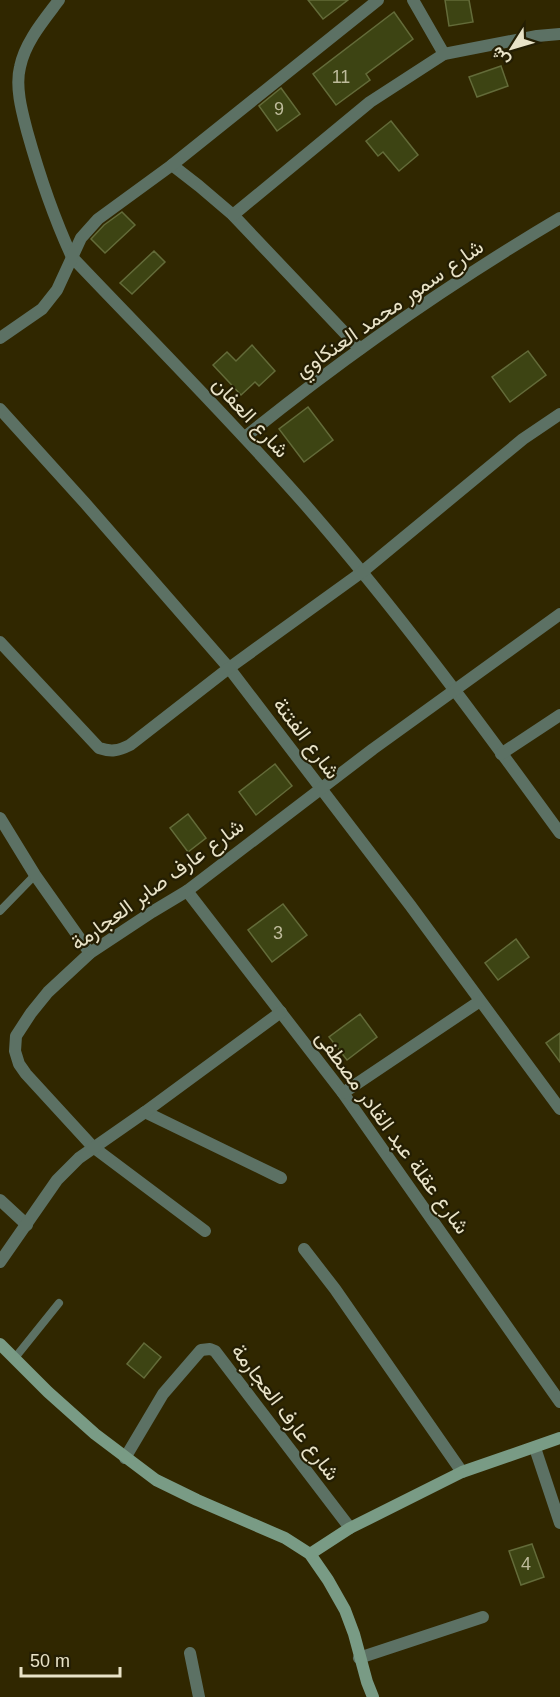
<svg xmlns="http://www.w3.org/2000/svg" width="560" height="1697" viewBox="0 0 560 1697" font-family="Arial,Vazirmatn,sans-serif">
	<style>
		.building { fill: #3d4413; stroke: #636b39; stroke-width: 1.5 }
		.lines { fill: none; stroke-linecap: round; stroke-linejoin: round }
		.lane { stroke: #5c7164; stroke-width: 8 }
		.street { stroke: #5c7164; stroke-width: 12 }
		.secondary { stroke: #799b85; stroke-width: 12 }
		.labels { text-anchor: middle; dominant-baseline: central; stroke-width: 4.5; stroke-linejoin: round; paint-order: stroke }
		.number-label { font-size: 18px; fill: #bebb9b }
		.street-label { font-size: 21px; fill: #e9e3c8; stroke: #241e03 }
	</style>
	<rect width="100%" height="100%" fill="#302700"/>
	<g class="building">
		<polygon points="308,0 348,0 323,19"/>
		<polygon points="445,0 469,0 473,22 449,26"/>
		<polygon points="394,12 413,39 366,74 370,80 336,105 313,74"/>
		<polygon points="501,66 508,86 477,97 469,77"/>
		<polygon points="281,88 300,114 277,131 259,106"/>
		<polygon points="391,121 418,155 399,171 383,152 378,156 366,141"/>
		<polygon points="122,212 135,225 105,253 91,239 104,225"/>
		<polygon points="154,251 165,262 132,294 120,283"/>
		<polygon points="252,345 275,371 259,386 255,382 241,395 213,365 227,352 236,361"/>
		<polygon points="528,351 546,375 510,402 492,377"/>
		<polygon points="308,407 333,440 304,462 279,429"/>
		<polygon points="275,764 292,786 256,815 239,792"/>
		<polygon points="188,814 206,838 188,852 170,828"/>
		<polygon points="283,904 307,935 272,962 248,930"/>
		<polygon points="516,939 529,957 498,980 485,963"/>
		<polygon points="360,1014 377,1037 347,1060 329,1037"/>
		<polygon points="560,1033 560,1062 546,1043"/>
		<polygon points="144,1343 161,1357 144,1378 127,1364"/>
		<polygon points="532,1544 544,1577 521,1585 509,1551"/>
	</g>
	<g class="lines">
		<g class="lane">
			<polyline points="0,911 35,875"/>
			<polyline points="14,1359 59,1303"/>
		</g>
		<g class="street">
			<path d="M 59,0 C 44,20 25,42 20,67 C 15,87 22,112 27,131 C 39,174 53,216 72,257 C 149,338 228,417 302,501 C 394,606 478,720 560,833"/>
			<polyline points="413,0 444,54"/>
			<polyline points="172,165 199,186 233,215 360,349"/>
			<polyline points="233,215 370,102 444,54 537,36 560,34"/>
			<polyline points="0,338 42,309 57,290 81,238 98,219 172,165 378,0"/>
			<polyline points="0,409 85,503 229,668 410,905 560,1109"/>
			<path d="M 245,437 C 344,357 450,283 560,218"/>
			<path d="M 0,642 L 99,748 C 111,752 118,751 130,745 L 229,668 L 362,572 L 523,439 L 560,414"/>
			<polyline points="501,754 560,715"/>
			<polyline points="0,818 35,875 90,953"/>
			<polyline points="187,891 343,1093 560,1402"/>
			<polyline points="343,1093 480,1001"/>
			<polyline points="145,1112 281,1178"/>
			<polyline points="0,1200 27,1225"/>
			<polyline points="205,1231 93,1147 26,1074 19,1064 15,1051 16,1036 31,1013 48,992 90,953 152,912 187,891 373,749 560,614"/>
			<polyline points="304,1249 335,1289 462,1472"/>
			<polyline points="0,1262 57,1180 79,1158 145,1112 281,1012"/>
			<polyline points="535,1448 560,1523"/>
			<polyline points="125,1458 163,1394 201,1350 210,1349 215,1351 350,1528"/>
			<polyline points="190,1653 199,1697"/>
			<polyline points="359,1658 483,1617"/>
		</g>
		<g class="secondary">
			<polyline points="0,1344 48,1392 95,1434 156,1480 197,1500 285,1538 310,1554 328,1580 345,1610 354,1634 367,1682 373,1697"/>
			<polyline points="310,1554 350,1528 462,1472 560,1438"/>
		</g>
	</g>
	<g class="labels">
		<g class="number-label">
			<text x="341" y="77">11</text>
			<text x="279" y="109">9</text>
			<text x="278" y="933">3</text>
			<text x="526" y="1564">4</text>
		</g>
		<g class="street-label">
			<text transform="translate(389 308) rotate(-35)">شارع سمور محمد العنكاوي</text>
			<text transform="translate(251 417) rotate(47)">شارع العفان</text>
			<text transform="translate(307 738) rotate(53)">شارع الفتنة</text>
			<text transform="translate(157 884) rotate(-36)">شارع عارف صابر العجارمة</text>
			<text transform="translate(393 1132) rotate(54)">شارع عقلة عبد القادر مصطفى</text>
			<text transform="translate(286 1412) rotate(53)">شارع عارف العجارمة</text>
		</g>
	</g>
	<g transform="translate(512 48) rotate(233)" stroke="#241e03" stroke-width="4.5" paint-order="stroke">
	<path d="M0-4.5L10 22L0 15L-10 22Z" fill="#e9e3c8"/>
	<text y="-9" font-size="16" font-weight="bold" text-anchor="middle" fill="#e9e3c8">ش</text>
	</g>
	<path d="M21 1667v9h99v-9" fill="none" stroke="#e9e3c8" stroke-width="3"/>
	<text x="30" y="1667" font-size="18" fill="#e9e3c8" stroke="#241e03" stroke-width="4.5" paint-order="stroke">50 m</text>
</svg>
